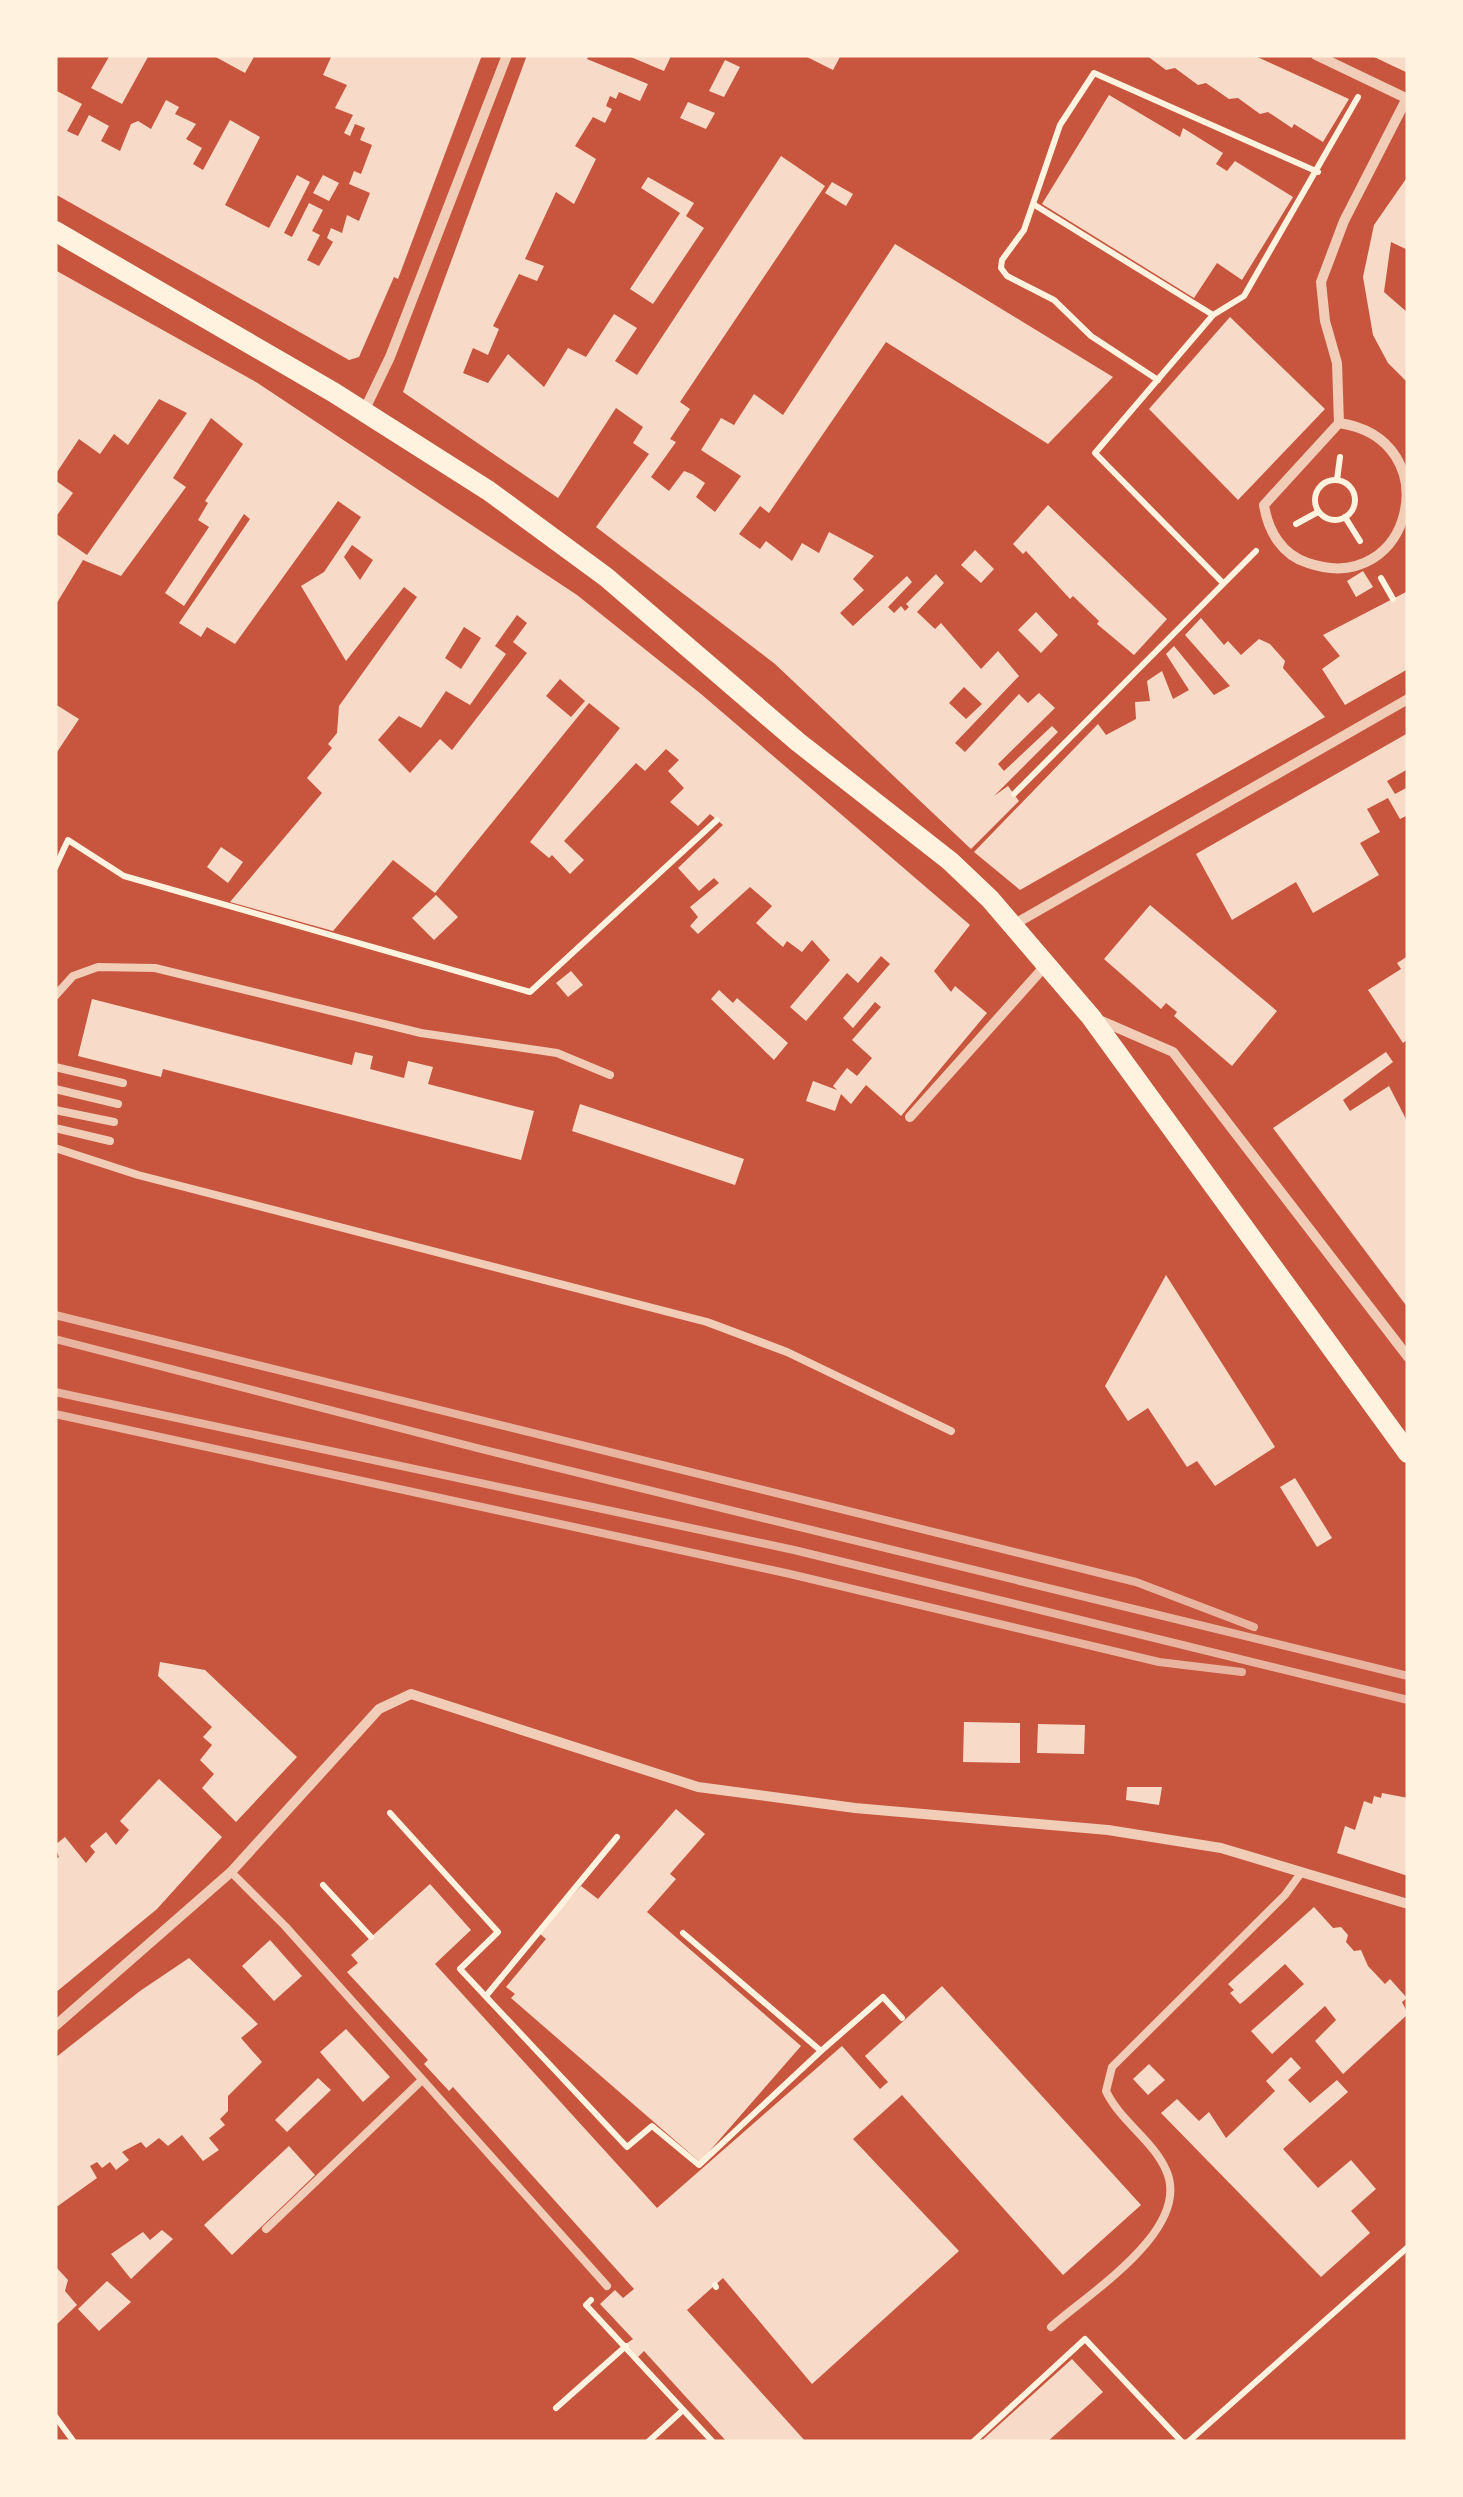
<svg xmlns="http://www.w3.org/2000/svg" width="1463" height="2497" viewBox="0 0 1463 2497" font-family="'Fira Sans',sans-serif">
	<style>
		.building { fill: #f7dbc8; fill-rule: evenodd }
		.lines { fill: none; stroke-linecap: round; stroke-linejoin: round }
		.path { stroke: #fff3e0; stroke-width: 6 }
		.service { stroke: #f1ccb7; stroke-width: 8 }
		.minor { stroke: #f1ccb7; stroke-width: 10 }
		.secondary { stroke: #fff3e0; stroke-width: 20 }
		.rail { stroke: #e9b49f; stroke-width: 8 }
	</style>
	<rect width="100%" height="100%" fill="#c8553d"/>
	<g class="building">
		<polygon points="110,55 149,55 122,104 91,88"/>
		<polygon points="212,55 255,55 245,73"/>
		<polygon points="332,55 482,55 398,279 394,277 359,357 349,360 55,194 55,90 82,104 67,131 78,136 89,115 109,126 101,141 120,151 131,124 138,121 151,129 166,100 179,107 175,114 196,124 186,139 202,148 193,164 203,170 230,120 260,137 225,205 269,228 297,175 310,182 284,233 292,237 309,203 323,210 312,231 320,235 307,260 319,266 333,242 327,238 331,228 342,233 347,215 359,221 370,193 349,184 354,171 361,174 372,145 360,140 365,128 355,124 350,136 344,133 353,115 335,108 347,85 323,75"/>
		<path d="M 527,55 L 589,55 L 587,59 L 648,84 L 640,101 L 619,92 L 616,99 L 610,96 L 606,106 L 612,109 L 605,123 L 593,117 L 575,146 L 596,159 L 574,204 L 556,192 L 525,259 L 544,266 L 537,281 L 519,274 L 493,326 L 499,329 L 488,355 L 473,348 L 463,373 L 488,383 L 508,354 L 544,387 L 568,348 L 586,357 L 614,314 L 637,328 L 615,361 L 637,375 L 781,156 L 825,186 L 680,402 L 690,409 L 670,439 L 676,442 L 651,477 L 669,491 L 684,471 L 692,474 L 705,483 L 696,497 L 715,512 L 741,476 L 701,450 L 721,418 L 734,425 L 754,394 L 783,415 L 895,244 L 1113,377 L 1048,444 L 886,342 L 769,513 L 760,506 L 739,534 L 760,549 L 766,541 L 792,561 L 802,543 L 819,553 L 829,532 L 874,556 L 853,579 L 864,590 L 840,613 L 853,626 L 907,576 L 912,582 L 888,607 L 894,613 L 901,606 L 905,611 L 909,607 L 906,604 L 936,574 L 944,583 L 917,612 L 935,629 L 941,623 L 981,669 L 998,651 L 1019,676 L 955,743 L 965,752 L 1019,694 L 1028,703 L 1039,693 L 1055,708 L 998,764 L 1004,771 L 1052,726 L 1058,732 L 994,796 L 1008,786 L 1019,801 L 971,849 L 775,664 L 596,527 L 649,454 L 633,443 L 643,427 L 616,408 L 558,498 L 403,392 ZM 964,687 L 982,704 L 966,719 L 949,703 Z"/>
		<polygon points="626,55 668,55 671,56 664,71"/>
		<polygon points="803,55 841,55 833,70"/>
		<polygon points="1146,55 1253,55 1349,99 1323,142 1294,124 1292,128 1268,112 1260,114 1238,98 1229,99 1206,83 1198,85 1175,68 1166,70"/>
		<polygon points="1370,55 1408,55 1408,73 1393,66"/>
		<polygon points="725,60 740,67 724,97 709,91"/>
		<polygon points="1109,95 1180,137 1183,128 1223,153 1216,164 1227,171 1235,161 1293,197 1242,280 1217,263 1194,298 1042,204"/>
		<polygon points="688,102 715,113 706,129 680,118"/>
		<polygon points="323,175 339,183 329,201 313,193"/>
		<polygon points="1408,176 1408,250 1391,242 1384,292 1408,313 1408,383 1388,363 1373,335 1363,277 1374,225"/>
		<polygon points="648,177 694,203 686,216 704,228 653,304 630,289 680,213 641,188"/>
		<polygon points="832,182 853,194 846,206 825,193"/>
		<path d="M 55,270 L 256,382 L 577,595 L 701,694 L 970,925 L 934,971 L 951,992 L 955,986 L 987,1013 L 901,1116 L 866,1085 L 851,1104 L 841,1094 L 835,1111 L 806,1101 L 813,1081 L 837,1090 L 833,1086 L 847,1068 L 857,1076 L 872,1058 L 852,1040 L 881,1007 L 875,1002 L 853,1028 L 843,1018 L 890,964 L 881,956 L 858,983 L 847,973 L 806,1021 L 790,1007 L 830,960 L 812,940 L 802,952 L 787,941 L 783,947 L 769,935 L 756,923 L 772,906 L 750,887 L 698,934 L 690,926 L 698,917 L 690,907 L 719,883 L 714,878 L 699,891 L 678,868 L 723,825 L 710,814 L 698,826 L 670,802 L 684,788 L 668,771 L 679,760 L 666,749 L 645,771 L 636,763 L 564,841 L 584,860 L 570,874 L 552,855 L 549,858 L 530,842 L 620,728 L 589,703 L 435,893 L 393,860 L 333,931 L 230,902 L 322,793 L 307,778 L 332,748 L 328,744 L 337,733 L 339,706 L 417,597 L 404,587 L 346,661 L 301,586 L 324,572 L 361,517 L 338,501 L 235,644 L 207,627 L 201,637 L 179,623 L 250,519 L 244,514 L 184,606 L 165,593 L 209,527 L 198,520 L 208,503 L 205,501 L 243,444 L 211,418 L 173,478 L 186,487 L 121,576 L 83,560 L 55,606 L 55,533 L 87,555 L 187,413 L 159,399 L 128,445 L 114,434 L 100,454 L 79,439 L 55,475 ZM 352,545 L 373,560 L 360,580 L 344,557 ZM 517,615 L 527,623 L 513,642 L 527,653 L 452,750 L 440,739 L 410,773 L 378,740 L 399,716 L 421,728 L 446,691 L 470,705 L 506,654 L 495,646 ZM 464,627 L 481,638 L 461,669 L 445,658 ZM 560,679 L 585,701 L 571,717 L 546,696 Z"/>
		<polygon points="1230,317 1325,409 1238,500 1149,409"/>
		<polygon points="55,480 73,493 55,518"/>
		<polygon points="1048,505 1167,619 1134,655 1097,624 1099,621 1073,596 1070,599 1026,551 1023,554 1013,544"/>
		<polygon points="975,550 994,569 981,583 961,565"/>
		<polygon points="1363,571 1373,587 1356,597 1347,581"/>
		<polygon points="1408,591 1408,669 1345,705 1322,669 1340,656 1323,635"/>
		<polygon points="1036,612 1058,635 1041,653 1018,630"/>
		<polygon points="1201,618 1224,645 1228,641 1241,655 1259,639 1270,644 1285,661 1283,668 1325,717 1020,890 974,852 1098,724 1106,735 1136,719 1135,702 1150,701 1147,681 1162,671 1173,699 1189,690 1166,654 1174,646 1214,695 1230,686 1185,635"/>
		<polygon points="55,704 79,719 55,755"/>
		<polygon points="1408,733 1408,769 1387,781 1395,794 1408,787 1408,815 1400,819 1388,798 1367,809 1380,832 1360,843 1379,875 1313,913 1296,882 1232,920 1196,854"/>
		<polygon points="221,847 243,862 228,883 207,867"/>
		<polygon points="436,895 458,917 434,940 412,918"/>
		<polygon points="1150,905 1277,1011 1232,1066 1174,1016 1177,1012 1166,1003 1161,1009 1104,959"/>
		<polygon points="1408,956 1408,1039 1403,1043 1368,990 1401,969 1397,963"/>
		<polygon points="571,971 583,985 568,997 556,983"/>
		<polygon points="719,990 733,1003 737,998 788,1043 774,1060 711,999"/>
		<polygon points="92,999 352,1065 355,1052 373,1056 370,1069 404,1078 408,1061 433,1067 428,1084 534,1111 521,1160 163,1069 161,1077 78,1056"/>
		<polygon points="1386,1052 1393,1062 1343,1100 1350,1111 1389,1086 1408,1123 1408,1308 1273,1128"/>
		<polygon points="580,1104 744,1159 735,1185 572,1131"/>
		<polygon points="1166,1275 1275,1447 1215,1486 1197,1461 1187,1467 1148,1408 1128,1421 1105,1386"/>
		<polygon points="1295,1478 1332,1538 1317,1547 1280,1487"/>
		<polygon points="160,1662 205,1670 297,1757 236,1822 202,1788 214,1774 200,1760 212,1745 203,1737 212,1727 158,1676"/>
		<polygon points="964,1722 1020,1723 1020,1763 963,1762"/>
		<polygon points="1038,1724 1085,1725 1084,1754 1037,1753"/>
		<polygon points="159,1779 222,1837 157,1909 55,1993 55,1860 59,1857 55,1845 65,1837 86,1863 95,1852 90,1846 106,1832 116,1845 129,1830 120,1821"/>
		<polygon points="1127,1787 1162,1787 1159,1805 1126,1800"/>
		<polygon points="1382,1793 1408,1798 1408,1876 1337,1853 1345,1826 1355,1830 1364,1801 1372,1804 1374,1796 1381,1798"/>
		<polygon points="676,1809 705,1834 670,1874 676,1879 647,1912 801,2046 700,2162 511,1998 515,1994 506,1987 546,1939 539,1933 581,1886 598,1899"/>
		<polygon points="430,1884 471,1930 435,1964 657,2208 842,2046 880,2089 888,2082 865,2056 942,1986 1141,2205 1063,2275 902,2095 853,2139 959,2251 812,2384 723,2278 687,2310 806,2442 727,2442 644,2351 638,2357 626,2344 633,2339 600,2304 615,2290 623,2298 634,2289 453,2087 449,2091 424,2064 428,2060 347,1972 358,1963 351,1955"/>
		<polygon points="1314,1907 1333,1928 1341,1927 1348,1935 1346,1942 1354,1951 1361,1950 1368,1966 1385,1984 1390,1979 1407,1998 1402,2002 1408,2014 1343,2074 1315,2041 1336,2020 1325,2006 1272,2054 1251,2031 1304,1984 1285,1964 1244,2001 1240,2004 1230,1993 1234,1990 1228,1984"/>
		<polygon points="270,1940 302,1976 274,2001 242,1966"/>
		<polygon points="189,1958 258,2024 241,2038 262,2062 228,2096 228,2111 220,2119 225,2125 209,2138 219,2150 203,2161 182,2135 168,2146 159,2138 146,2148 141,2142 122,2152 129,2160 116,2170 110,2162 102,2168 97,2162 90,2166 97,2178 55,2208 55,2058 140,1991"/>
		<polygon points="346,2029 390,2077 363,2102 320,2052"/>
		<polygon points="1291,2057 1301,2068 1288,2080 1310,2103 1337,2080 1348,2092 1283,2149 1318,2188 1351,2160 1376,2189 1351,2211 1370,2233 1321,2277 1161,2113 1177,2099 1199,2121 1209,2112 1226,2138 1275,2091 1266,2081"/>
		<polygon points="1149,2064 1165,2080 1148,2095 1133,2079"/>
		<polygon points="318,2078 331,2090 287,2132 275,2120"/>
		<polygon points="289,2146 315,2175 232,2255 204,2225"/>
		<polygon points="162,2230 173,2239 131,2279 111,2254 143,2232 150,2240"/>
		<polygon points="55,2266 68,2280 65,2291 77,2305 55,2326"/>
		<polygon points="107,2281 131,2302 99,2331 78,2309"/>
		<polygon points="1072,2359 1103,2392 1047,2442 980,2442"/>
	</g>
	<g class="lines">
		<g class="path">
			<polyline points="1033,204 1213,315"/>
			<polyline points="1158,380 1091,336 1054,300 1007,276 1001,268 1002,260 1024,230 1060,125 1094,73 1318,172"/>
			<polyline points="1337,480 1340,457"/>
			<circle cx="1335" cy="500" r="20"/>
			<polyline points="1345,517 1360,541"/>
			<polyline points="1296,524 1318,512"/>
			<polyline points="1381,578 1393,599"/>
			<polyline points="1222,582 1095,453 1213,315 1244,296 1358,97"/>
			<polyline points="1014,794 1256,551"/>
			<polyline points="55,868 68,840 124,876 530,992 717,820"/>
			<polyline points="390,1813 498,1932 460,1969 627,2147 652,2126 699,2165 821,2051 683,1933"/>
			<polyline points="323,1885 371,1937"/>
			<polyline points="486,1996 617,1837"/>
			<polyline points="821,2051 883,1997 902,2018"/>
			<polyline points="715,2285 716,2287"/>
			<polyline points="591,2300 586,2305 713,2442"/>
			<polyline points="556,2408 626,2346"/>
			<polyline points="55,2416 74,2442"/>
			<polyline points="648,2442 683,2410"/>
			<polyline points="973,2442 1085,2339 1182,2442"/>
			<polyline points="1188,2442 1408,2247"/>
		</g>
		<g class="service">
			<polyline points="55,996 73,976 98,967 155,968 421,1033 557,1053 610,1075"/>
			<polyline points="55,1067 123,1083"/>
			<polyline points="55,1089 118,1104"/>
			<polyline points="55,1110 114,1122"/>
			<polyline points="55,1128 110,1141"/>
			<polyline points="55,1148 138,1175 707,1322 787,1352 951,1431"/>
			<polyline points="231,1872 285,1926 607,2286"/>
			<polyline points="266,2229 422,2080"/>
			<path d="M 1051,2327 C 1089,2293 1193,2229 1166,2170 C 1153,2140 1120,2121 1106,2091 L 1112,2067 L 1285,1895 L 1301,1873"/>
		</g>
		<g class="minor">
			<polyline points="1316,55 1408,99"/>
			<polyline points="364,411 390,357 507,55"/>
			<path d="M 1339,423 C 1450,439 1413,599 1308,563 C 1282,555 1268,531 1264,505 Z"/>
			<polyline points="1339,423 1337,363 1325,321 1321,282 1344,221 1407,98"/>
			<polyline points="1013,925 1408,699"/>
			<polyline points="1097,1019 1173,1052 1408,1357"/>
			<polyline points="910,1117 1045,966"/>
			<polyline points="55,2026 231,1872 379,1709 411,1694 698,1787 855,1808 1108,1830 1221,1848 1408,1904"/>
		</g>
		<polyline class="secondary" points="55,231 333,392 489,491 606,577 798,742 950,861 990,899 1091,1017 1408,1453"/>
		<g class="rail">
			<polyline points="55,1315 1136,1582 1254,1627"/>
			<polyline points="55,1339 481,1449 1408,1676"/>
			<polyline points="55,1392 794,1550 1408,1700"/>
			<polyline points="55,1414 790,1574 1159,1662 1242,1672"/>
		</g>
	</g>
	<rect width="1463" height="2497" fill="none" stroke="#fff3e0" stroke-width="115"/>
</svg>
